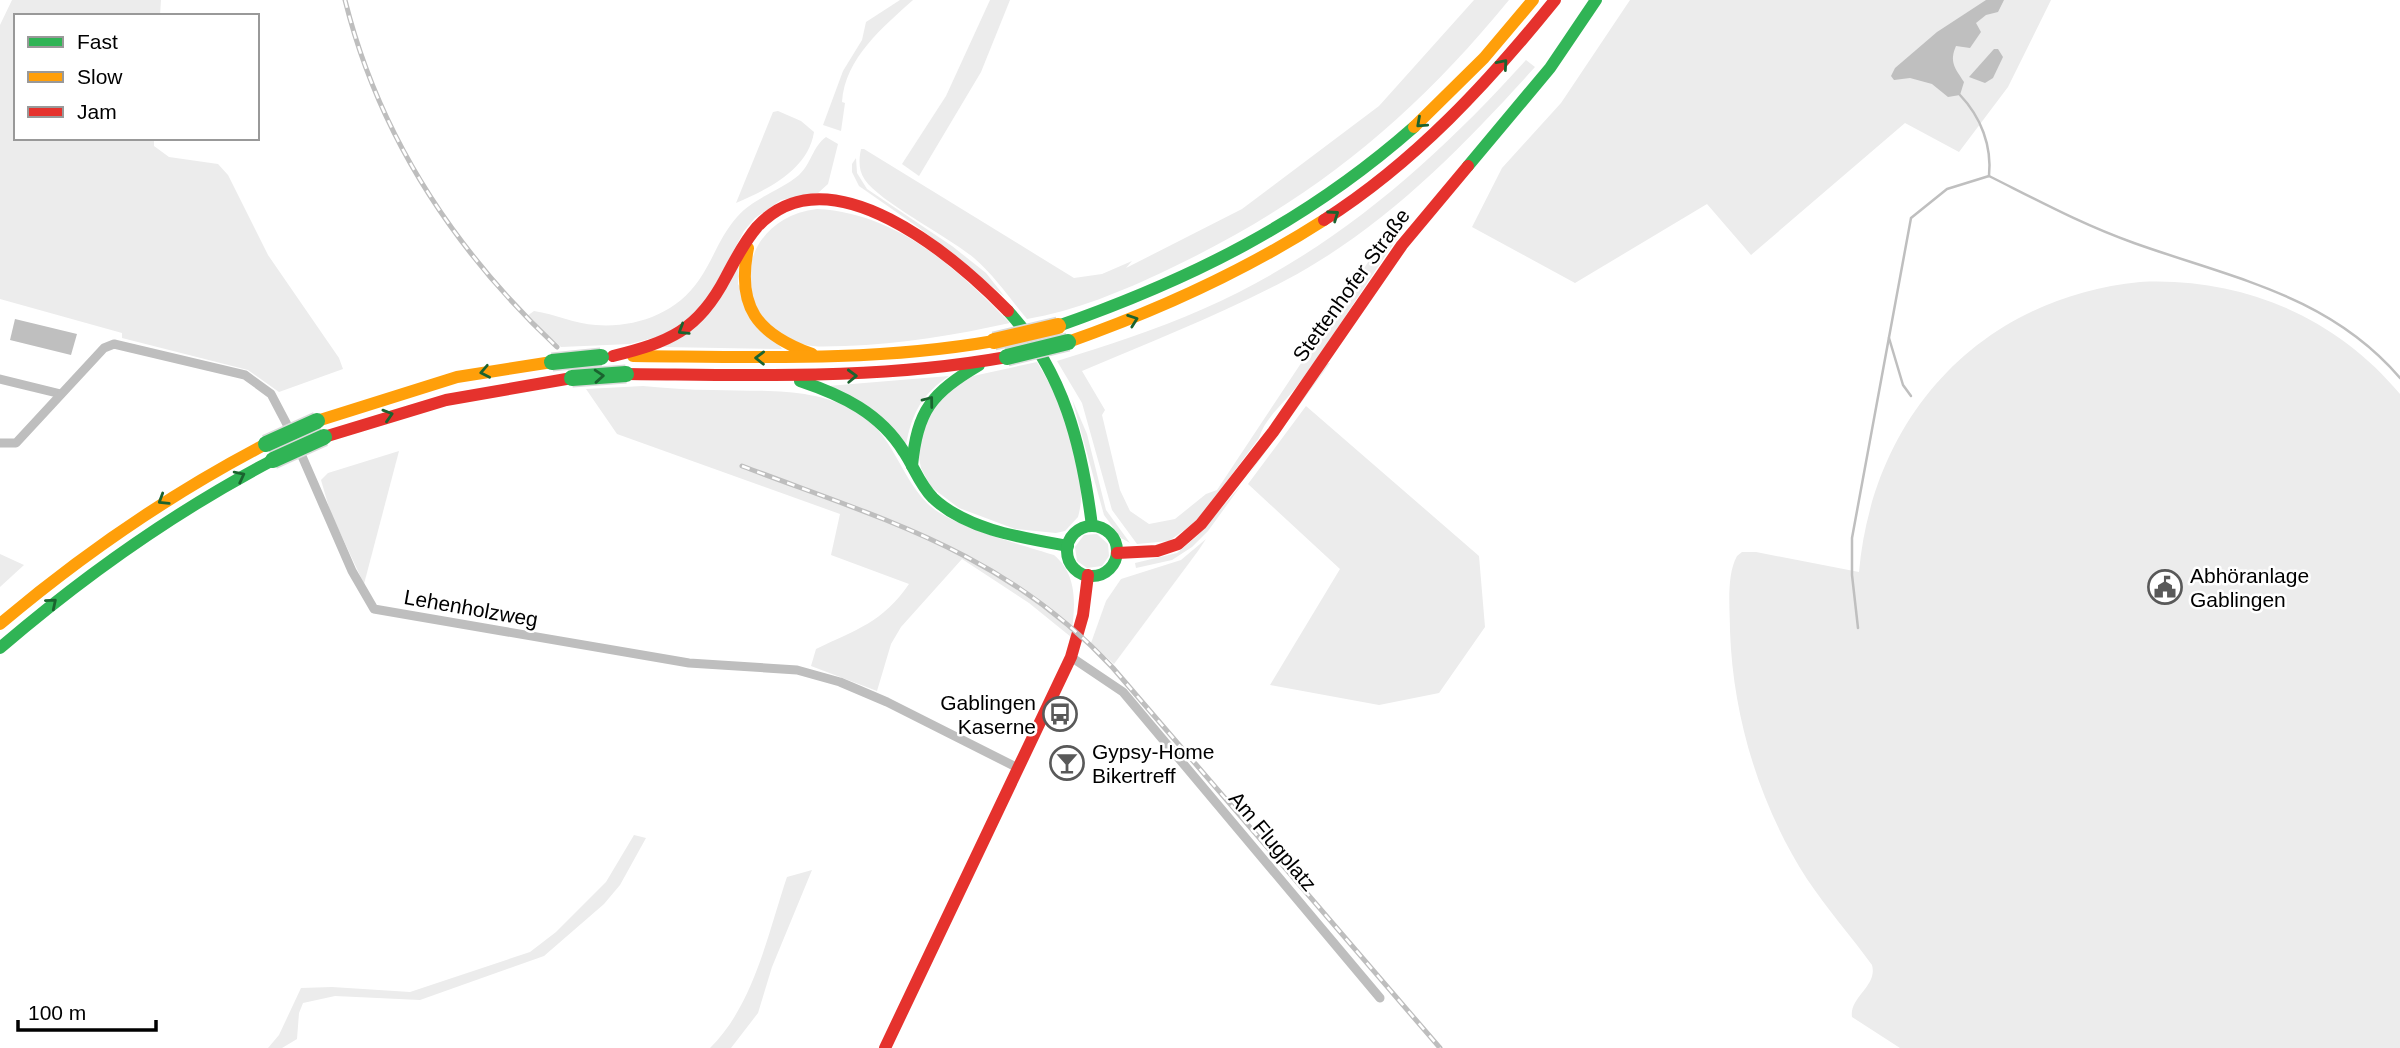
<svg xmlns="http://www.w3.org/2000/svg" width="2400" height="1048" viewBox="0 0 2400 1048" font-family="Arial,sans-serif">
	<style>
		.green { fill: #ececec }
		.water { fill: #bfbfbf }
		.lines { fill: none; stroke-linecap: round; stroke-linejoin: round }
		.stream { stroke: #bfbfbf; stroke-width: 2.5 }
		.street { stroke: #bebebe; stroke-width: 9 }
		.fast { stroke: #30b455; stroke-width: 12 }
		.slow { stroke: #ff9f0a; stroke-width: 12 }
		.jam { stroke: #e5322d; stroke-width: 12 }
		.rail-casing { stroke: #bebebe; stroke-width: 5 }
		.rail { stroke: #fff; stroke-width: 2.5; stroke-dasharray: 8; stroke-linecap: butt }
		.fast-bridge-casing { stroke: #dbdbdb; stroke-width: 19; stroke-linecap: butt }
		.slow-bridge-casing { stroke: #dbdbdb; stroke-width: 19; stroke-linecap: butt }
		.fast-bridge { stroke: #30b455; stroke-width: 16 }
		.slow-bridge { stroke: #ff9f0a; stroke-width: 16 }
		.oneway { stroke: #1a632f }
		.labels { text-anchor: middle; dominant-baseline: central; stroke-width: 5; stroke-linejoin: round; paint-order: stroke }
		.street-label { font-size: 21px; fill: #000; stroke: #fff }
		.poi-label { font-size: 21px; fill: #000; stroke: #fff; text-anchor: start }
	</style>
	<rect width="100%" height="100%" fill="#fff"/>
	<g class="green">
		<polygon points="12,0 161,0 160,16 16,16 16,138 154,138 154,146 169,157 218,164 228,175 268,255 339,358 343,369 279,392 248,370 122,338 122,333 0,299 0,25"/>
		<path d="M 900,0 L 913,0 C 883,27 845,58 842,102 L 845,103 L 841,131 L 823,125 L 843,71 L 862,40 L 866,22 Z"/>
		<polygon points="990,0 1010,0 981,72 919,176 902,164 946,96"/>
		<path d="M 1474,0 L 1509,0 C 1410,121 1309,203 1167,270 C 1123,291 1075,311 1027,319 C 1010,299 995,276 974,258 C 949,237 880,202 865,180 C 858,170 859,159 861,149 L 864,149 L 1074,278 L 1102,274 L 1132,261 L 1126,268 L 1242,209 L 1379,106 Z"/>
		<polygon points="1630,0 2051,0 2008,87 1959,152 1905,123 1751,255 1707,204 1575,283 1472,227 1502,168 1561,103"/>
		<path d="M 1526,60 L 1535,67 C 1462,148 1383,229 1286,280 C 1220,315 1150,342 1082,371 L 1105,410 L 1102,415 L 1120,490 L 1130,511 L 1149,524 L 1175,519 L 1206,494 L 1217,490 L 1390,229 L 1390,239 L 1397,239 C 1364,286 1334,336 1300,382 C 1287,401 1265,417 1259,438 L 1197,521 L 1169,541 L 1137,544 L 1112,510 L 1082,403 L 1057,361 C 1106,346 1155,330 1203,309 C 1332,252 1432,164 1526,60 Z"/>
		<path d="M 778,111 L 801,121 L 814,132 C 808,170 768,189 736,203 L 773,112 Z"/>
		<path d="M 826,137 L 838,144 L 828,184 L 818,193 L 781,200 L 755,218 L 744,231 L 702,310 L 668,334 L 630,344 L 561,347 L 527,316 L 534,311 C 555,314 575,324 596,325 C 635,328 676,314 699,280 C 713,260 720,236 737,217 C 753,198 780,191 799,175 C 811,164 813,146 826,137 Z"/>
		<polygon points="856,158 857,173 867,189 952,246 986,273 1005,297 922,230 859,186 852,172 852,164"/>
		<path d="M 817,209 C 898,213 957,269 1010,323 C 955,335 902,344 845,346 C 831,346 816,348 802,344 C 725,319 735,219 817,209 Z"/>
		<polygon points="739,262 738,284 782,349 662,347 677,340"/>
		<path d="M 2140,282 C 2241,277 2335,316 2400,394 L 2400,1048 L 1900,1048 L 1852,1017 C 1849,997 1878,986 1872,965 C 1851,936 1827,909 1807,879 C 1760,806 1733,718 1730,631 C 1730,609 1726,576 1737,556 L 1742,552 L 1756,552 L 1859,572 C 1873,415 1981,298 2140,282 Z"/>
		<path d="M 1037,362 C 1062,404 1092,467 1078,517 L 1065,531 L 1056,533 L 1015,529 L 959,508 L 931,487 L 921,468 L 917,448 L 933,400 L 973,376 Z"/>
		<polygon points="1330,363 1208,531 1192,547 1172,560 1136,568 1135,563 1177,553 1196,537 1243,483 1324,364"/>
		<path d="M 949,376 C 922,394 912,413 906,445 L 828,386 Z"/>
		<path d="M 643,386 C 666,388 689,390 712,390 C 762,392 812,386 857,412 C 893,434 899,474 927,503 C 949,526 1023,545 1054,555 C 1079,576 1075,608 1071,637 L 1029,603 L 962,559 L 901,627 L 891,644 L 877,691 L 811,666 L 816,649 C 857,629 882,623 909,584 L 831,555 L 840,514 L 617,434 L 586,389 Z"/>
		<polygon points="1072,399 1087,434 1106,510 1130,543 1121,538 1104,515"/>
		<polygon points="1306,406 1479,556 1485,627 1439,693 1379,705 1270,685 1340,569 1248,484"/>
		<polygon points="399,451 364,584 330,511 321,480 328,473"/>
		<polygon points="1097,534 1108,544 1109,556 1102,566 1087,568 1077,561 1075,547 1084,535"/>
		<polygon points="1206,539 1198,551 1114,664 1091,643 1106,601 1121,579 1181,560"/>
		<polygon points="0,554 24,565 0,587"/>
		<polygon points="634,835 646,838 620,885 604,904 544,956 420,1000 335,996 303,1003 299,1013 297,1039 282,1048 268,1048 279,1035 301,988 332,987 410,992 530,952 556,932 606,882"/>
		<path d="M 812,870 L 772,967 L 758,1013 L 731,1048 L 710,1048 C 754,1005 768,933 787,877 Z"/>
	</g>
	<g class="water">
		<path d="M 1986,0 L 2004,0 L 1998,12 L 1986,15 L 1976,23 L 1981,32 L 1970,48 L 1956,46 C 1949,62 1955,68 1964,82 L 1960,95 L 1948,97 L 1932,84 L 1910,78 L 1894,80 L 1891,76 L 1895,68 L 1937,32 Z"/>
		<polygon points="1994,49 1998,49 2003,57 1993,78 1985,83 1969,77"/>
		<polygon points="15,319 77,334 71,355 10,340"/>
	</g>
	<g class="lines">
		<g class="stream">
			<path d="M 1960,95 C 1981,117 1992,146 1989,176"/>
			<polyline points="1889,338 1903,385 1911,396"/>
			<path d="M 1858,628 L 1852,575 L 1852,538 L 1911,218 L 1947,189 L 1989,176 C 2037,200 2083,225 2134,243 C 2232,278 2329,295 2400,378"/>
		</g>
		<g class="street">
			<polyline points="0,379 61,394"/>
			<polyline points="0,443 16,443 104,348 114,344 245,375 271,394 292,434"/>
			<polyline points="298,447 352,571 374,609 689,663 797,670 840,682 887,702 1018,768"/>
			<polyline points="1071,657 1123,692 1380,998"/>
		</g>
		<g class="fast">
			<polyline points="1468,166 1550,68 1596,0"/>
			<path d="M 1008,311 C 1064,372 1082,446 1092,526"/>
			<path d="M 1058,326 C 1192,279 1306,222 1414,127"/>
			<path d="M 800,381 C 842,395 880,413 904,452 C 914,467 920,485 933,498 C 967,530 1023,538 1068,546"/>
			<path d="M 912,466 C 917,410 932,393 979,365"/>
			<circle cx="1092" cy="551" r="25"/>
			<path d="M 0,648 C 85,575 174,512 273,460"/>
		</g>
		<g class="slow">
			<polyline points="1414,127 1484,58 1533,0"/>
			<path d="M 748,248 C 736,307 757,334 812,354"/>
			<path d="M 1068,342 C 1159,310 1243,272 1324,220"/>
			<path d="M 633,356 C 754,357 874,362 994,341"/>
			<polyline points="317,421 457,377 552,362"/>
			<path d="M 0,624 C 83,554 170,494 266,444"/>
		</g>
		<g class="jam">
			<path d="M 1324,220 C 1415,162 1488,83 1555,0"/>
			<path d="M 613,356 C 669,342 698,331 726,277 C 735,260 744,242 757,227 C 829,148 955,257 1008,311"/>
			<path d="M 626,374 C 756,375 878,380 1007,357"/>
			<polyline points="324,437 446,400 572,378"/>
			<polyline points="1117,553 1157,551 1178,544 1201,524 1273,432 1402,245 1468,166"/>
			<polyline points="885,1048 1071,657 1083,615 1088,575"/>
		</g>
		<g class="rail-casing">
			<g id="rail">
				<path d="M 345,0 C 379,137 456,252 557,347"/>
				<path d="M 742,466 C 884,520 1005,552 1113,668 L 1440,1048"/>
			</g>
		</g>
		<use href="#rail" class="rail"/>
		<g class="fast-bridge-casing">
			<g id="fast-bridge">
				<polyline points="1007,357 1068,342"/>
				<polyline points="552,362 601,357"/>
				<polyline points="572,378 626,374"/>
				<polyline points="266,444 317,421"/>
				<polyline points="273,460 324,437"/>
			</g>
		</g>
		<g class="slow-bridge-casing">
			<polyline id="slow-bridge" points="994,341 1058,326"/>
		</g>
		<use href="#fast-bridge" class="fast-bridge"/>
		<use href="#slow-bridge" class="slow-bridge"/>
	</g>
	<defs><path id="oneway-chevron" d="M-2-3.5L2.5 0L-2 3.5" fill="none" stroke-width="1.6" stroke-linecap="round" stroke-linejoin="round" transform="scale(1.75)"/></defs>
	<g class="oneway">
		<use href="#oneway-chevron" transform="translate(1503 64) rotate(-49)"/>
		<use href="#oneway-chevron" transform="translate(1421 123) rotate(138)"/>
		<use href="#oneway-chevron" transform="translate(1334 215) rotate(-35)"/>
		<use href="#oneway-chevron" transform="translate(1133 320) rotate(-20)"/>
		<use href="#oneway-chevron" transform="translate(683 330) rotate(148)"/>
		<use href="#oneway-chevron" transform="translate(760 358) rotate(-179)"/>
		<use href="#oneway-chevron" transform="translate(485 372) rotate(169)"/>
		<use href="#oneway-chevron" transform="translate(599 376) rotate(-4)"/>
		<use href="#oneway-chevron" transform="translate(852 376) rotate(-2)"/>
		<use href="#oneway-chevron" transform="translate(929 401) rotate(-53)"/>
		<use href="#oneway-chevron" transform="translate(388 415) rotate(-17)"/>
		<use href="#oneway-chevron" transform="translate(240 476) rotate(-27)"/>
		<use href="#oneway-chevron" transform="translate(163 500) rotate(148)"/>
		<use href="#oneway-chevron" transform="translate(52 603) rotate(-40)"/>
	</g>
	<defs>
		<g id="civic-ring" transform="scale(1.75)"><circle r="9.5" fill="#fff" stroke="#595959" stroke-width="1.5"/><path d="M-.6-6.5H3V-4.5H.6V-3L4-1V1h2V6H-6V1h2V-1L-.6-3ZM-1.2 2.5V6h2.4V2.5Z" fill="#595959"/></g>
		<g id="bus-ring" transform="scale(1.75)"><circle r="9.5" fill="#fff" stroke="#595959" stroke-width="1.5"/><path d="M-5-6H5V4H4V6H2V4H-2V6H-4V4H-5ZM-3.5-4V0h7V-4ZM-3.5 1.2v1.5H-2V1.2ZM2 1.2v1.5H3.5V1.2Z" fill="#595959"/></g>
		<g id="bar-ring" transform="scale(1.75)"><circle r="9.5" fill="#fff" stroke="#595959" stroke-width="1.5"/><path d="M-6-5H6L.8 .8V4.5H3.5V6h-7V4.5H-.8V.8Z" fill="#595959"/></g>
	</defs>
	<g fill-rule="evenodd">
		<use href="#civic-ring" x="2165" y="587"/>
		<use href="#bus-ring" x="1060" y="714"/>
		<use href="#bar-ring" x="1067" y="763"/>
	</g>
	<g class="labels">
		<g class="street-label">
			<text transform="translate(1351 285) rotate(-54)">Stettenhofer Straße</text>
			<text transform="translate(471 608) rotate(10)">Lehenholzweg</text>
			<text transform="translate(1273 841) rotate(50)">Am Flugplatz</text>
		</g>
		<g class="poi-label">
			<text x="2190" y="575">Abhöranlage<tspan x="2190" dy="24">Gablingen</tspan></text>
			<text x="1036" y="702" text-anchor="end">Gablingen<tspan x="1036" dy="24">Kaserne</tspan></text>
			<text x="1092" y="751">Gypsy-Home<tspan x="1092" dy="24">Bikertreff</tspan></text>
		</g>
	</g>
	<rect x="14" y="14" width="245" height="126" fill="#ffffff" stroke="#999999" stroke-width="2"/>
	<rect x="28" y="37" width="35" height="10" fill="#30b455" stroke="#999999" stroke-width="2"/>
	<text x="77" y="49" font-size="21" fill="#000000">Fast</text>
	<rect x="28" y="72" width="35" height="10" fill="#ff9f0a" stroke="#999999" stroke-width="2"/>
	<text x="77" y="84" font-size="21" fill="#000000">Slow</text>
	<rect x="28" y="107" width="35" height="10" fill="#e5322d" stroke="#999999" stroke-width="2"/>
	<text x="77" y="119" font-size="21" fill="#000000">Jam</text>
	<path d="M18 1020v10h138v-10" fill="none" stroke="#000000" stroke-width="3.5"/>
	<text x="28" y="1020" font-size="21" fill="#000000" stroke="#ffffff" stroke-width="5" paint-order="stroke">100 m</text>
</svg>
